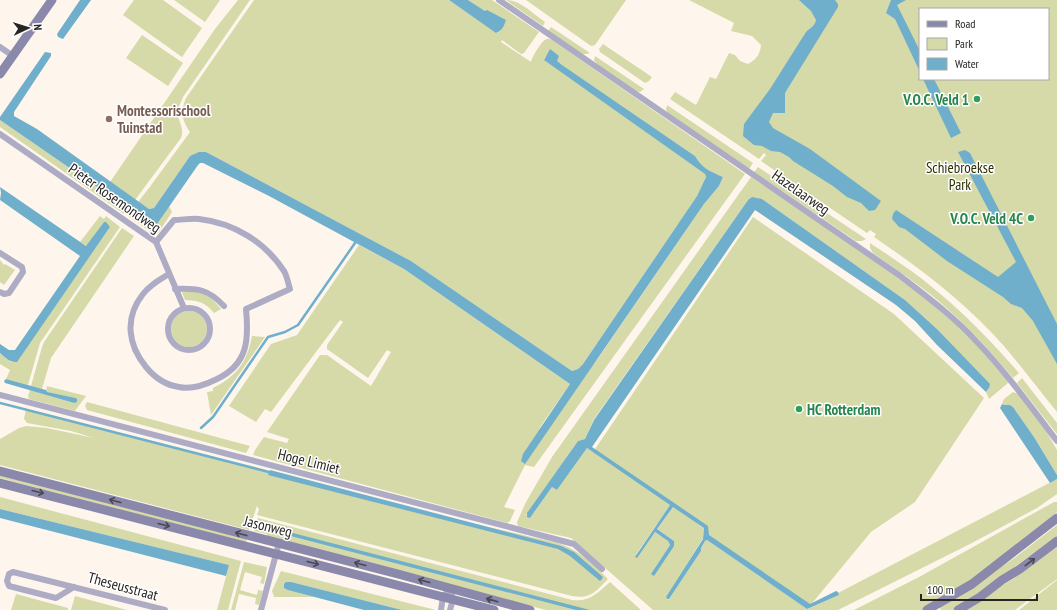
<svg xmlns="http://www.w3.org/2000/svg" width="1057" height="610" viewBox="0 0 1057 610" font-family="'PT Sans Narrow',sans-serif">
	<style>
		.green { fill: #d6daa8; fill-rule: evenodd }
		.water { fill: #6fafcb }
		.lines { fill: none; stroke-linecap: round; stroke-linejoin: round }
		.stream { stroke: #6fafcb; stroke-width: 2.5 }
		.street { stroke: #aeacc5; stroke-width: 6 }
		.secondary { stroke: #8a88ab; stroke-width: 9 }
		.oneway { stroke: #4a4852 }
		.leisure-dot { fill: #2e9e5b; stroke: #fff; stroke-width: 1.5 }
		.education-dot { fill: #8d6e63; stroke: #fff; stroke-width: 1.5 }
		.labels { text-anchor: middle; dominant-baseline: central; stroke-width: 3; stroke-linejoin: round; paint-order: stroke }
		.leisure-label { font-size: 15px; font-weight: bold; fill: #27864d; stroke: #fff; text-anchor: end }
		.education-label { font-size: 15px; font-weight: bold; fill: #785e54; stroke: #fff; text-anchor: start }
		.park-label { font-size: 15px; fill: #2e2f01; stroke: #fff }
		.street-label { font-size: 15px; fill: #282522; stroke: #fff }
	</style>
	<rect width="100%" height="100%" fill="#fef6ec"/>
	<g class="green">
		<polygon points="134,0 163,0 202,28 182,57 123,15"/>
		<polygon points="174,0 220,0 205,22"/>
		<path d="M 238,0 L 250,0 L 183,97 C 181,102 178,107 178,113 C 178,123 185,127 181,138 L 135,200 L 110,182 L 215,29 Z"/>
		<path d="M 254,0 L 449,0 L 497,33 L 500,31 L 506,20 L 487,11 L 485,11 L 468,0 L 492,0 L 539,32 L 524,53 L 521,54 L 502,40 L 501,42 L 531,62 C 532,57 541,42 545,40 C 548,38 549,39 552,40 L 745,174 L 534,467 L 525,465 L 504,507 L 515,510 L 510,521 L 507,523 L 253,455 L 255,450 L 264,437 L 287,443 L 289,439 L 267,432 L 320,355 L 327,355 L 371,386 L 391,352 L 387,350 L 368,378 L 327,349 L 327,345 L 343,322 L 340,320 L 271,412 L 265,409 L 256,422 L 229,406 L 271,344 L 297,335 L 359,245 L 404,269 L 570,384 L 538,430 L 597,360 L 704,204 L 719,186 L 723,177 C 710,171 703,169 695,156 L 547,55 L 544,59 L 705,174 L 706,177 L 697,196 L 583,364 L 578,369 L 572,371 L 411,261 L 206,152 L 190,156 L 154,208 L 149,209 L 138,202 L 149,188 L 190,132 C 182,120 180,112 186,98 Z"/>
		<path d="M 506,0 C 520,0 533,14 545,22 L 543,26 Z"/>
		<polygon points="526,0 626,0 595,45 591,46"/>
		<path d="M 689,0 L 1057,0 L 1057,412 C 1039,390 1022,367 1003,345 C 966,303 921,269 874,237 L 876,234 L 870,230 L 867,233 L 761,161 L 766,155 L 764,153 L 759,159 L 670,99 L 675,92 L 696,105 L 710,77 L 716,79 L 729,53 L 735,55 L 740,61 L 748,64 C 757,59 760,54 761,45 L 752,36 L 731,31 L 734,23 ZM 920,9 L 1048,9 L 1048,79 L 920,79 Z"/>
		<polygon points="551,27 590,53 586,54 582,54 548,31"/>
		<polygon points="142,35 183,63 168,86 126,58"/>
		<polygon points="603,44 652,77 649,81 645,83 600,52 599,49"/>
		<polygon points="595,56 644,89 640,92 636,91 597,64 594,60"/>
		<polygon points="667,105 753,163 749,169 668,113 666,110"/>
		<polygon points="0,120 127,208 126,210 127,211 124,214 0,127"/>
		<polygon points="758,167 866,239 862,241 856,241 754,172"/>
		<path d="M 751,177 C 817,222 886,264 946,316 C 968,335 988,357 1007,380 L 1008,383 L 989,399 L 986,392 L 989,388 L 989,384 L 937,329 L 905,300 L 762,199 L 756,199 L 748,200 L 594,419 L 585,439 L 578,441 L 526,515 L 530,518 L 552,487 L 557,490 L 587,448 L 593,452 L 753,217 L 894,314 L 984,398 L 915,502 L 871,532 L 809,607 L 707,536 L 705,528 L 692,520 L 704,528 L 703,538 L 666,598 L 669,600 L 669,599 L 701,551 L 701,548 L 705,541 L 707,540 L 807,609 L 839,595 L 838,593 L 1057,479 L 1057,494 L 1037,508 L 972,543 L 838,610 L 653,610 L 571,538 L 518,526 L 517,522 L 526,502 L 552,457 ZM 670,505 L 673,507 L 657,529 L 674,541 L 651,574 L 670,545 L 668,541 L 655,532 L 635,556 Z"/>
		<polygon points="169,206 172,212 159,232 156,234 152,233 128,216 132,211 155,227"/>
		<polygon points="100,216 104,219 106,216 120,227 40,343 28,385 6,379 10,370 0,364 0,353 11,362 17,361 110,227 104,222 87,246 80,242"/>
		<polygon points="122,228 134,236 51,358 42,389 31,386 42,347 44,342"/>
		<path d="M 870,243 C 891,257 913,271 932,287 C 964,313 992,342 1019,373 L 1013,378 C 989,349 964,322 935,298 C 915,282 894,268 873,253 L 870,248 Z"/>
		<polygon points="0,260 4,265 5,264 15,270 4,285 0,282"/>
		<path d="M 191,291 C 207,293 211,297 221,309 L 214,313 C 206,303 198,300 185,300 L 182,292 Z"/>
		<circle cx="189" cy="329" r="18"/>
		<path d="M 252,336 L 265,337 L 211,415 L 207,392 L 213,391 L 213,388 C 237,376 247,362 252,336 Z"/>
		<polygon points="1022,378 1057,423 1057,434 1017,383"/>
		<polygon points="47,386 86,396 75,411 29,399 28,396 30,390 74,403 76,398 46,392"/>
		<polygon points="1013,392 1018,394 1046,431 1057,450 1057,475 1034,437 1013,407 1010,405 1004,405 1002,404 1004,399"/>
		<polygon points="87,402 250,446 246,453 87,410 85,406"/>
		<path d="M 26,409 L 411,509 L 558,543 C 577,549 594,564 608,579 C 595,592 591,599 572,596 L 257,515 L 259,509 L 257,506 L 249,530 L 0,465 L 0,439 L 19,428 L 26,426 L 47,428 L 94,438 L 71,431 L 27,423 L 24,419 Z"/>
		<polygon points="0,474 247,538 246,543 0,478"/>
		<polygon points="0,497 241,561 228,610 217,610 229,565 0,509"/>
		<polygon points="1054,502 1057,502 1057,512 1034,533 980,574 936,603 922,610 854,610 919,577"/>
		<path d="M 258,518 L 572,600 C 591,602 597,593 610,582 L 641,610 L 546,610 L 266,538 L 267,534 L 254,531 L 254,527 Z"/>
		<polygon points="1057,525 1057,536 994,582 961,605 952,610 941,610 939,607 1013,559"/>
		<polygon points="1057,547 1057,579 1015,610 962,610 1013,579"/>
		<polygon points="244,562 267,567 264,584 260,583 262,577 245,572 240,590 257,595 258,590 263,591 259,605 255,604 256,598 239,594 235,610 231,610"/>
		<polygon points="281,571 436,610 402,610 290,582 284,588 314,597 274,597 272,591"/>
		<polygon points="1057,580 1057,610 1019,610"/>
		<polygon points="16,594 68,608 68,610 11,610"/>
		<polygon points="75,596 127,610 71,610"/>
	</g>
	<g class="water">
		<polygon points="80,0 91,0 63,39 58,37 57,34"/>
		<path d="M 449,0 L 468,0 L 485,11 L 487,10 L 506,20 C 504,26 502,31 496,33 Z"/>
		<path d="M 799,0 L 835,0 L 838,4 L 838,7 L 785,93 L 785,113 L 773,113 L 769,122 L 773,128 L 810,149 L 881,201 L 875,210 L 869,211 L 861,203 L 847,197 L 833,186 L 793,161 L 789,157 L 780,152 L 771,151 L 762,146 L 754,145 L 743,136 L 744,124 L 770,89 L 806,32 C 810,28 815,26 816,20 L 811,11 Z"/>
		<polygon points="891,0 906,0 897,5 920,51 920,72 895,19 886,13"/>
		<path d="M 550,49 L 559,56 L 557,61 L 562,65 L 695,156 C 703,169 710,171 723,177 L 719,186 L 704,204 L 525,464 L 521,461 L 523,454 L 570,384 L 404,269 L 269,196 L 203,163 L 200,163 L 198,165 L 155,227 L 0,120 L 0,117 L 45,52 L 51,53 L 51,56 L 14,112 L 14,116 L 37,129 L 149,209 L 154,208 L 190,156 L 199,152 L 206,152 L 411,261 L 572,371 L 578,369 L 583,364 L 697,196 L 706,177 L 705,174 L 544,60 Z"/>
		<polygon points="923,79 934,79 961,133 951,138"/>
		<polygon points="965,150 970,153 1057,324 1057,364 1033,321 1022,308 1011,304 1003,297 947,261 905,229 899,227 892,219 893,214 896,210 998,277 1016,262 958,152"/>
		<path d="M 0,187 L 86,246 L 104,222 L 106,222 L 110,227 L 17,362 C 10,363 5,357 0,353 L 0,344 L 9,350 L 15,350 L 80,256 L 0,200 L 1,193 Z"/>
		<polygon points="752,197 762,199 905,300 937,329 990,384 989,388 986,392 937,345 915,321 896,305 755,210 592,447 708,526 709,535 810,604 836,591 838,592 839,595 807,609 707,540 705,541 701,548 701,551 669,599 667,599 666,597 703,539 704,528 673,507 657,529 674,541 674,546 654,576 651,574 670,545 668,541 655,532 637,558 635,557 670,505 587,448 557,490 552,487 530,518 527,517 527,513 578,441 585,439 594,420 748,200"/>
		<polygon points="6,379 46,390 47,392 76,398 77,399 77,402 74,403 5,383 4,381"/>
		<polygon points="1002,404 1004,405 1010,405 1013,407 1034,437 1057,475 1057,479 1050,483 1000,408"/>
		<polygon points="270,470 561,546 574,552 603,577 602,579 600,581 570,556 558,549 268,475"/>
		<polygon points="0,509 229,565 226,576 0,518"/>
		<polygon points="258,524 590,610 576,610 256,527"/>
		<polygon points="286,582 291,582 402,610 364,610 288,590 284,588 284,584"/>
	</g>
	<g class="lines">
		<g class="stream">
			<polyline points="0,403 269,472"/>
			<polyline points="201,428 213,417 268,337 285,332 298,325 355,243"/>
		</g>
		<g class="street">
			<path d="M 499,0 L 899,275 C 926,296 953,316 976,341 C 1006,372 1031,407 1057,441"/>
			<polyline points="0,47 13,56"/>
			<polyline points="0,134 156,242 184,308"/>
			<path d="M 156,242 L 174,220 C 182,220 191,218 199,219 C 234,223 265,242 284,271 C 287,276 288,283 290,289 L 246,309 C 249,340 248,364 217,379 C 205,385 192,390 179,387 C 165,385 155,378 146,367 C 128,345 124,318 143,294 C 150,285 159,280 169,274"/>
			<polyline points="0,253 22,267 23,272 9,293 4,294 0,292"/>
			<path d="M 175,289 C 198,288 208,289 224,306"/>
			<circle cx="189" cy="329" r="21"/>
			<polyline points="0,395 513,528 574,544 602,569"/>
			<polyline points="74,587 56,598 9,586 7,581 9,574 13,572 165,610"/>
			<polyline points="450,588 453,599 450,610"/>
			<polyline points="261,610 279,543"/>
			<polyline points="441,610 443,597 450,588"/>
		</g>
		<g class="secondary">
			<polyline points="0,74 52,0"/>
			<polyline points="0,471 398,574 530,610"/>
			<polyline points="0,483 494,610"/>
			<polyline points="927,610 972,584 1057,518"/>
			<polyline points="958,610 980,597 1002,580 1020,569 1057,541"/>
		</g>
	</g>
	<defs><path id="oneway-shaft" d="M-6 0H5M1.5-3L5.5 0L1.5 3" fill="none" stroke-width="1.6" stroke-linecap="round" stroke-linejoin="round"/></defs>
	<g class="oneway">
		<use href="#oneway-shaft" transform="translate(38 492) rotate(14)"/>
		<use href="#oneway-shaft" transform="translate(115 501) rotate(-165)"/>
		<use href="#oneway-shaft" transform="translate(164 525) rotate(14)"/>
		<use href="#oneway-shaft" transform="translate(241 534) rotate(-165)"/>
		<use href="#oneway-shaft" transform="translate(1030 562) rotate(-37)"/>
		<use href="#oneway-shaft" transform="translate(313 563) rotate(15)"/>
		<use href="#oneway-shaft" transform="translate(360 564) rotate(-165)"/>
		<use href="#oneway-shaft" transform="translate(424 581) rotate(-165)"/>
		<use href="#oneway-shaft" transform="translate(492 600) rotate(-164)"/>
	</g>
	<g class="leisure-dot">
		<circle cx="977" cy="99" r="4"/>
		<circle cx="1031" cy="218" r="4"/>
		<circle cx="799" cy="409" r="4"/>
	</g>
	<circle class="education-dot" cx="109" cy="119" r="4"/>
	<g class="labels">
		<g class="leisure-label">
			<text x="969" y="99">V.O.C. Veld 1</text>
			<text x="1023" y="218">V.O.C. Veld 4C</text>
			<text x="807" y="409" text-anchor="start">HC Rotterdam</text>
		</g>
		<g class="education-label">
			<text x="117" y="110">Montessorischool<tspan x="117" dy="17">Tuinstad</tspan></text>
		</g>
		<g class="park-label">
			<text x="960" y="167">Schiebroekse<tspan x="960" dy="17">Park</tspan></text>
		</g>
		<g class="street-label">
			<text transform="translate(801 192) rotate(35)">Hazelaarweg</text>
			<text transform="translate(115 198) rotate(35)">Pieter Rosemondweg</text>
			<text transform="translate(309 461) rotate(14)">Hoge Limiet</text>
			<text transform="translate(268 526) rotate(14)">Jasonweg</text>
			<text transform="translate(123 586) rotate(15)">Theseusstraat</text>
		</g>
	</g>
	<rect x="919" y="8" width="130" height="72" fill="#ffffff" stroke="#a9a8a7"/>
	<rect x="927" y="21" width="20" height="6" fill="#8a88ab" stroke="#a9a8a7"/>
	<text x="955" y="28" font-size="12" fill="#282522">Road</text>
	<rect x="927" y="38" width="20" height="12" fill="#d6daa8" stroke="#a9a8a7"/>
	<text x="955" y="48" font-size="12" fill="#282522">Park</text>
	<rect x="927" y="58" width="20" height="12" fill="#6fafcb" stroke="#a9a8a7"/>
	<text x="955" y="68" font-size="12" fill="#282522">Water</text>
	<g transform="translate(28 28) rotate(86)" stroke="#ffffff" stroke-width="3" paint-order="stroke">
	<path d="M0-3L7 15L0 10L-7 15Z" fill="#282522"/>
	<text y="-6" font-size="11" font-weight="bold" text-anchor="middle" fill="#282522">N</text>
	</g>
	<path d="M921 594v6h116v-6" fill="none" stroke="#282522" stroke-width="2"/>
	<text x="927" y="594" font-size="12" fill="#282522" stroke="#ffffff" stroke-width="3" paint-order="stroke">100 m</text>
</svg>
